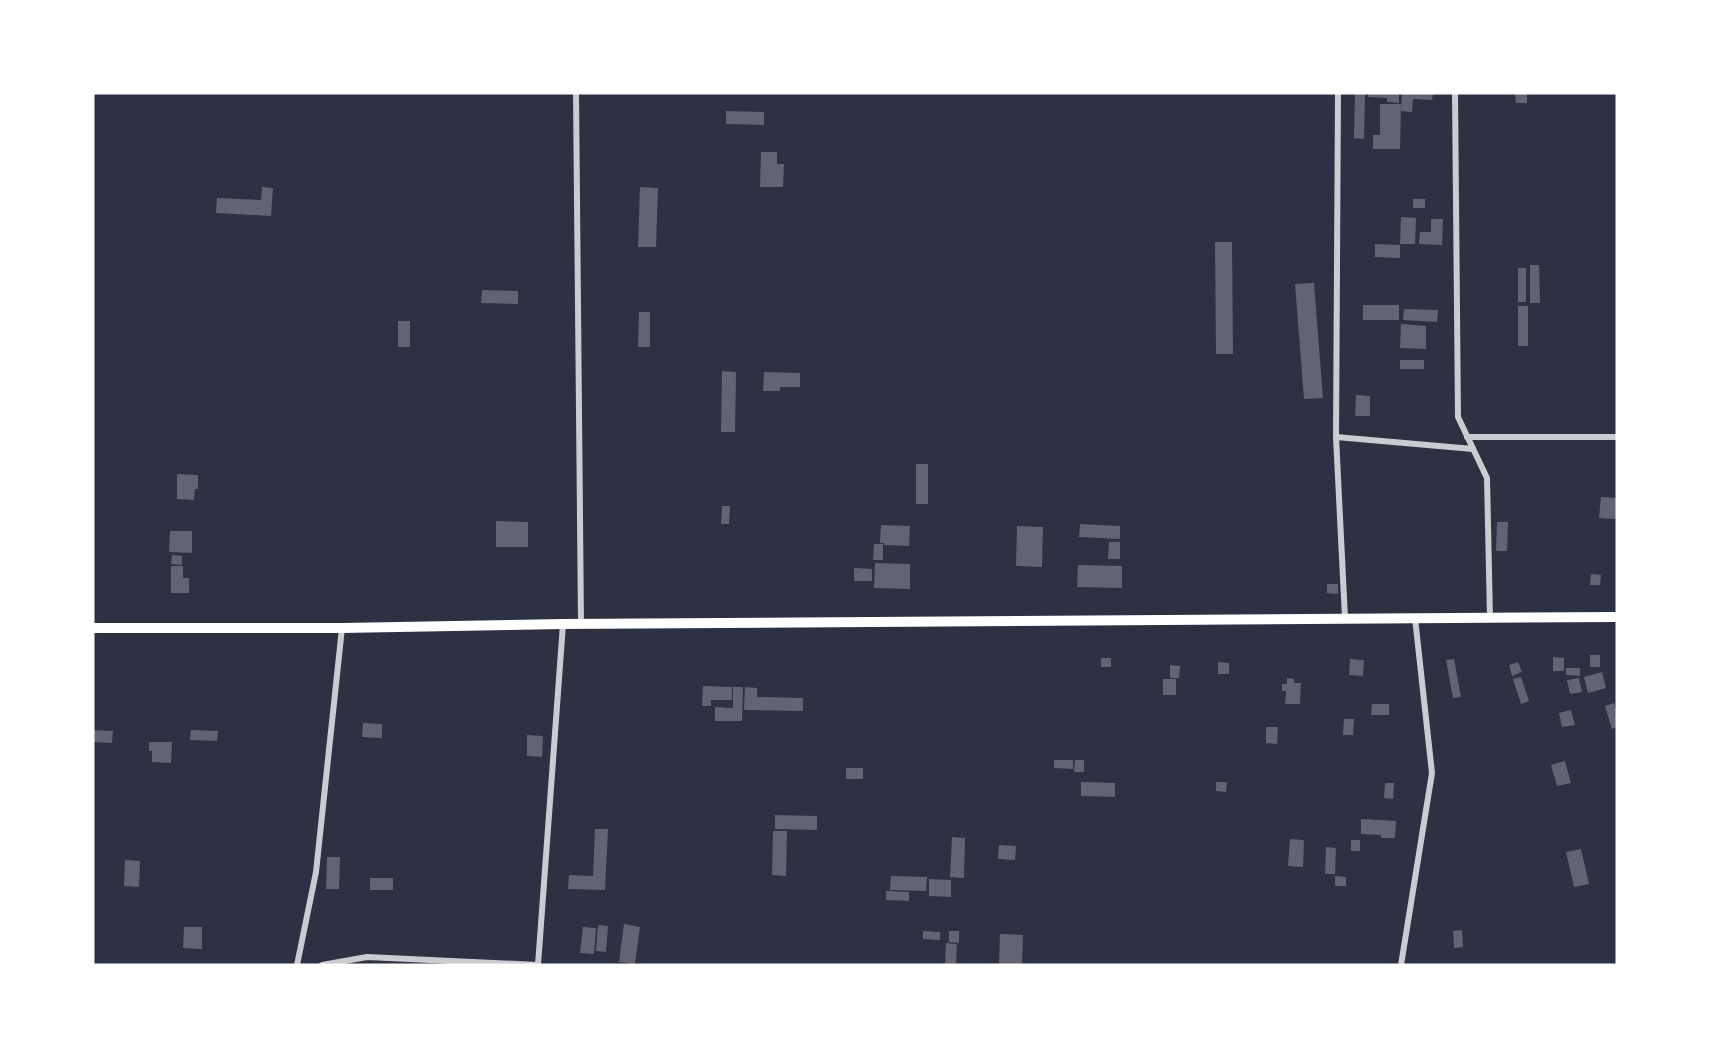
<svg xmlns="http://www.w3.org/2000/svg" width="1710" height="1058" viewBox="0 0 1710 1058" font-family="'DejaVu Sans',sans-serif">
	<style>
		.building { fill: #626471 }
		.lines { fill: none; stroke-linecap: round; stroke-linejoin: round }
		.minor { stroke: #caccd0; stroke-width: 6 }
		.trunk { stroke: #fff; stroke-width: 10 }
	</style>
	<rect width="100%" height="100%" fill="#2d3142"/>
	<g class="building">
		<polygon points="1355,93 1365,93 1364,139 1354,138"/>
		<polygon points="1368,93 1399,93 1399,103 1387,102 1387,98 1368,97"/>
		<polygon points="1402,93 1433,93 1432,100 1413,99 1412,112 1401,111"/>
		<polygon points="1515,93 1527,93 1527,103 1516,103"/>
		<polygon points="1380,104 1401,104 1400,149 1373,149 1373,135 1380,135"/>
		<polygon points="726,111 764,112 764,125 726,124"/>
		<polygon points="761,152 777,152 777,164 784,164 783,187 760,187"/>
		<polygon points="262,187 273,188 271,216 216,213 217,198 261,200"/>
		<polygon points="640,187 658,188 656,247 638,247"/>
		<rect x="1413" y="199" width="12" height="9"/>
		<polygon points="1401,217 1416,218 1415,244 1400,244"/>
		<polygon points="1431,219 1443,219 1442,245 1419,244 1420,232 1431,232"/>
		<polygon points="1215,242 1232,242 1233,354 1216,354"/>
		<polygon points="1375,244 1400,245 1400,258 1375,257"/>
		<polygon points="1530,265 1539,265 1540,303 1530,303"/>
		<rect x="1518" y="268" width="8" height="34"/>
		<polygon points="1314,283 1323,398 1304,399 1295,284"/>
		<polygon points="482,290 518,291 518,304 481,303"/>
		<rect x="1363" y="305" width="36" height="15"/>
		<rect x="1518" y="306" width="10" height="40"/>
		<polygon points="1404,309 1438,310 1437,322 1403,320"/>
		<polygon points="639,312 650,312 650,347 638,347"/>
		<rect x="398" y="321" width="12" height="26"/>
		<polygon points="1401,324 1426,326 1426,349 1400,348"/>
		<rect x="1400" y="360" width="24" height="9"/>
		<polygon points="722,371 736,372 735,432 721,432"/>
		<polygon points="764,372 800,373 800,387 780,387 780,391 763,391"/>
		<polygon points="1356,395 1370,396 1370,416 1355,416"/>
		<rect x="916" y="464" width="12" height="40"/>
		<polygon points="177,474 198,475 198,489 195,489 194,500 177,499"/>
		<polygon points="1601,497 1617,498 1617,519 1599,518"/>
		<polygon points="722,506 730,506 729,524 721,524"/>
		<polygon points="496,521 528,522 528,547 496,547"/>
		<polygon points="1497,522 1508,522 1507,551 1496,551"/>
		<polygon points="1080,524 1120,526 1120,539 1079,537"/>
		<polygon points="881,525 910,526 909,546 884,545 884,543 880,543"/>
		<polygon points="1017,526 1043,527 1042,567 1016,566"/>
		<polygon points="170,531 192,531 192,553 169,552"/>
		<polygon points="1109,542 1120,542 1120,559 1108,559"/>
		<polygon points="874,544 883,544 883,560 873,560"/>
		<polygon points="172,555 182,556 182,565 171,564"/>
		<polygon points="875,563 910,564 910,589 874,588"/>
		<polygon points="1078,565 1122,566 1122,588 1077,587"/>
		<polygon points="171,566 183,566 183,578 189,578 189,593 171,593"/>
		<polygon points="854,568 872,569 872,581 854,581"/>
		<polygon points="1591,574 1601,575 1600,585 1590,585"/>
		<polygon points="1327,584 1338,584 1338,594 1327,593"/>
		<rect x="1590" y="655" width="10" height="12"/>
		<polygon points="1553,657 1564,658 1564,671 1553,671"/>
		<rect x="1101" y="658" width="10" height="9"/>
		<polygon points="1350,659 1364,660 1363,676 1349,675"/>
		<polygon points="1454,659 1461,697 1453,698 1446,660"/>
		<polygon points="1218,662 1229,663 1229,674 1218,674"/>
		<polygon points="1518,662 1522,672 1512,676 1509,665"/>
		<polygon points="1170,665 1180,666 1179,678 1170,678"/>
		<polygon points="1566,668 1580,668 1580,676 1566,675"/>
		<polygon points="1602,672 1606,688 1588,693 1584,677"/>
		<polygon points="1521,677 1529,701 1521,704 1513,679"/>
		<polygon points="1287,678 1294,679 1294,683 1301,683 1300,704 1285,704 1286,691 1282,691 1282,684 1287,684"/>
		<polygon points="1579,678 1582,692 1570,694 1567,680"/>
		<rect x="1163" y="679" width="13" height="16"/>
		<polygon points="703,686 732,687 732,700 711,700 711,706 702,706"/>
		<polygon points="733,687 743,687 742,721 715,721 715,707 733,708"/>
		<polygon points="745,687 757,688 757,697 803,698 803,711 744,710"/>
		<polygon points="1614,703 1617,713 1617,727 1612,729 1605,706"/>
		<polygon points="1372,704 1389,704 1389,715 1371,715"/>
		<polygon points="1571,710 1575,725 1562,727 1559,713"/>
		<polygon points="1344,719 1354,719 1353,735 1343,735"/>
		<polygon points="363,723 382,724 382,738 362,737"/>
		<polygon points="1266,727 1278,727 1277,744 1266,743"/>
		<polygon points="93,730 113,731 112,743 93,742"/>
		<polygon points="191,730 218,731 217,741 190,740"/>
		<polygon points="527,735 543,736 542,757 527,756"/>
		<polygon points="149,742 172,742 171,763 152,762 152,751 149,751"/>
		<polygon points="1054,760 1073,760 1073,769 1054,768"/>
		<polygon points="1075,760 1084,760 1084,772 1074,772"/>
		<polygon points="1565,761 1571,783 1557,786 1551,765"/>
		<rect x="846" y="768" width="17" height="11"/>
		<polygon points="1081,782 1115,783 1115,797 1081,796"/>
		<polygon points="1216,782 1227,782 1226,792 1216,791"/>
		<polygon points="1385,783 1394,783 1393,799 1384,798"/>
		<polygon points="775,815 817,816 817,830 775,829"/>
		<polygon points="1361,819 1396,821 1395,838 1381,838 1381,835 1361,834"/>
		<polygon points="595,829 608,829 605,890 568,889 569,875 593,876"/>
		<polygon points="773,831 787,831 786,876 772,875"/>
		<polygon points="952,837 965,838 964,878 950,877"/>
		<polygon points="1290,839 1304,840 1303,867 1288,866"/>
		<rect x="1351" y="840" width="9" height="11"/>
		<polygon points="999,845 1016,846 1015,860 998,859"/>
		<polygon points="1326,847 1336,848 1335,874 1325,874"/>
		<polygon points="1581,849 1589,884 1574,887 1566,852"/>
		<polygon points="327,857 340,857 339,889 326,889"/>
		<polygon points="125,860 140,861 139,887 124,886"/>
		<polygon points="891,876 927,877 926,891 890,890"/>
		<polygon points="1335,876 1346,877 1346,886 1335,886"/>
		<rect x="370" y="878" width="23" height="12"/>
		<polygon points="929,879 951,880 951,897 929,896"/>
		<polygon points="886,891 909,892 909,901 886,900"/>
		<polygon points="624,924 640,927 635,964 619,962"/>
		<polygon points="598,925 608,926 606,952 596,951"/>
		<polygon points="184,927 202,927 202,949 183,948"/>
		<polygon points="583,927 596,928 594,954 580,953"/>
		<polygon points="1462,930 1463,947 1454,948 1453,931"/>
		<polygon points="923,931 940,932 940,940 923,939"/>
		<polygon points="949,931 959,931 959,943 949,942"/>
		<polygon points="1000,934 1023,935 1022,965 999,964"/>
		<polygon points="946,943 957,944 956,965 945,965"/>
	</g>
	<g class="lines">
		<g class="minor">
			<polyline points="576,93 581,624"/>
			<polyline points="1338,93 1336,437 1345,618"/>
			<polyline points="1455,93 1458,417 1487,478 1490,618"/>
			<polyline points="1336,437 1473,449"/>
			<polyline points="1467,437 1617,437"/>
			<polyline points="297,965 316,872 342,628"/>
			<polyline points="322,965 367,957 538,965"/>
			<polyline points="538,965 563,624"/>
			<polyline points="1401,965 1432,773 1415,618"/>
		</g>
		<polyline class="trunk" points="93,628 342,628 563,624 1617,617"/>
	</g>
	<rect width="1710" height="1058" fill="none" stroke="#ffffff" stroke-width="189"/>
</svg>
